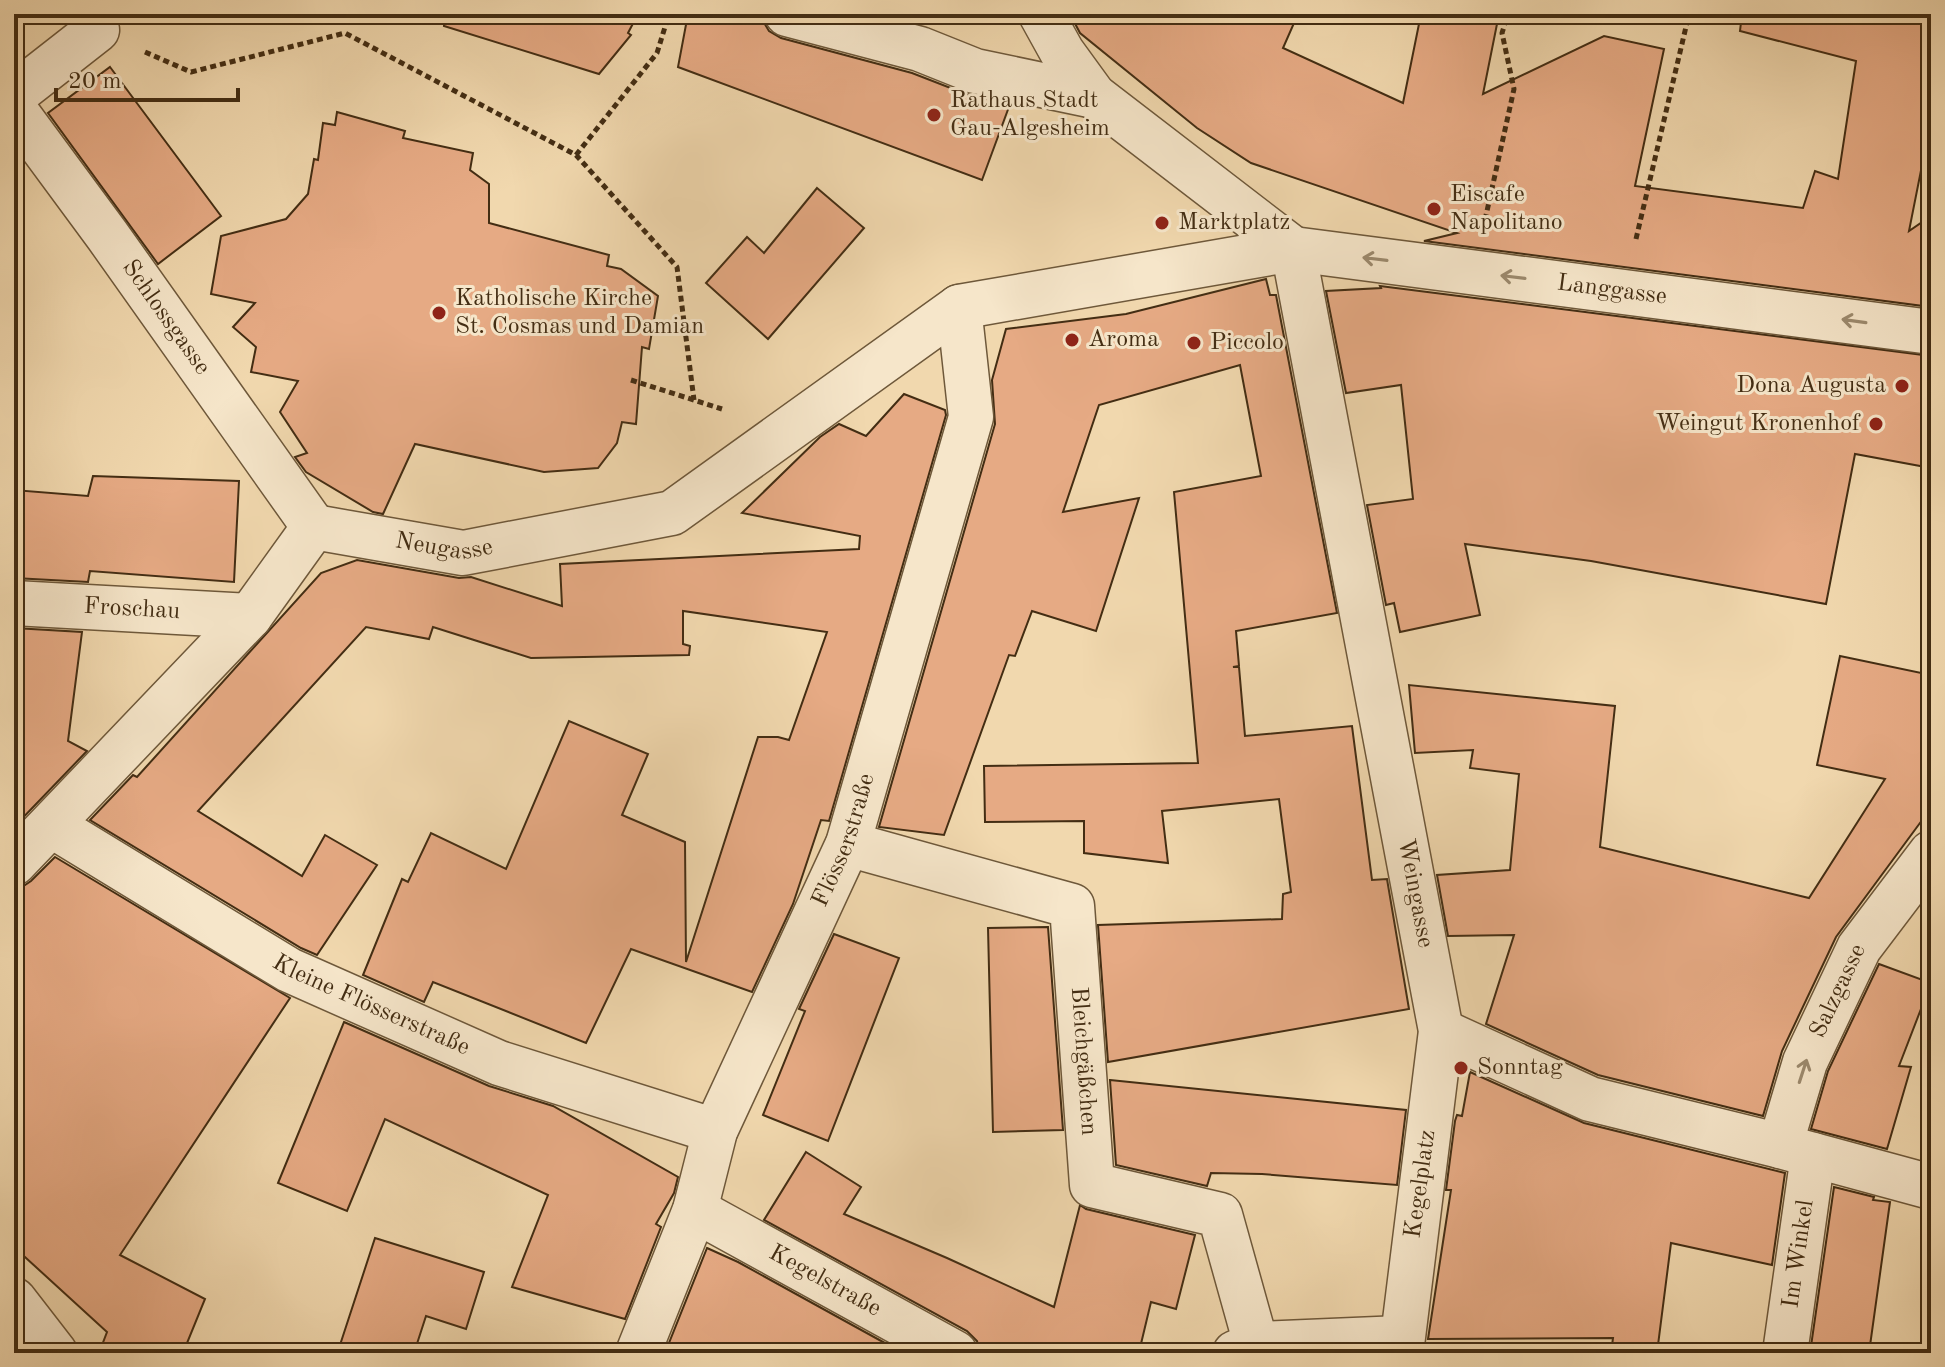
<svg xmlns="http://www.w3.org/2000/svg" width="1945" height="1367" viewBox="0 0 1945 1367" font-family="'Old Standard TT',serif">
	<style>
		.building { fill: #e6aa84; stroke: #432d13; stroke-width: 2 }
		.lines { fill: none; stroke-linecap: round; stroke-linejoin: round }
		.minor-casing { stroke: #6e583a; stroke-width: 47 }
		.path { stroke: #432d13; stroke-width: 5; stroke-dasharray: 6 4; stroke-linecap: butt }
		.minor { stroke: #f6e6ca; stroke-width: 44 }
		.oneway { stroke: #9c8a6e }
		.poi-dot { fill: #8f2418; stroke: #f6e6ca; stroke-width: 3 }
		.labels { text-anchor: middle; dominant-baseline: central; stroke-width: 6; stroke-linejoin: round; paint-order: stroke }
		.poi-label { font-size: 24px; fill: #432d13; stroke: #f6e6ca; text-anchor: start }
		.street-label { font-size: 24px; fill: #432d13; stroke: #f6e6ca }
	</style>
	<rect width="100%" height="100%" fill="#f1d8ae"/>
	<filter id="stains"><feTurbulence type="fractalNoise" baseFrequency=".0025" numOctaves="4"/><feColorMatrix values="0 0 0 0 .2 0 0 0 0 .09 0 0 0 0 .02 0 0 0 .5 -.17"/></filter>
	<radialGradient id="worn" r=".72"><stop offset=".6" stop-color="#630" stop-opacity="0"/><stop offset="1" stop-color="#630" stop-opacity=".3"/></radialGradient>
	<g class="building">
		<polygon points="445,14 638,14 628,33 631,35 599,74 444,26"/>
		<polygon points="688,14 763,14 763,21 769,31 781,38 912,73 966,94 1010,104 982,180 678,67"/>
		<polygon points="1070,14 1298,14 1283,48 1403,103 1421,14 1499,14 1483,94 1604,36 1664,49 1635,186 1803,208 1815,171 1838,179 1856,61 1740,31 1742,14 1931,14 1931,120 1909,231 1931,216 1931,307 1424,241 1457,233 1251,163 1197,128 1080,33"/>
		<polygon points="110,67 221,216 158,264 48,113"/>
		<polygon points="337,112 405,131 403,138 473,153 470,170 489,184 489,223 609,255 607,266 621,269 658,296 649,349 642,347 636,424 622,422 617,443 598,468 544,472 415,444 383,514 373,512 306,472 295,457 307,453 280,412 298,381 251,372 256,347 233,327 255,303 211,294 221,236 286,219 308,194 314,159 318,160 323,123 335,125"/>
		<polygon points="817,188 864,228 768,339 706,283 747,237 764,253"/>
		<polygon points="1266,279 1270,295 1276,295 1337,613 1236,631 1239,666 1233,667 1239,667 1245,736 1352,726 1372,880 1387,879 1409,1009 1108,1062 1098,925 1282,919 1283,894 1291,892 1279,799 1162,811 1168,863 1084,853 1084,821 985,822 984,766 1198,763 1174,492 1261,476 1240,365 1099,405 1063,512 1139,498 1096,631 1032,611 1015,656 1009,655 944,835 879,827 995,424 992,380 1006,329 1126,314"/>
		<polygon points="1380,286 1931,356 1931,468 1855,454 1826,604 1591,561 1465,544 1480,615 1400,632 1394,603 1386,605 1367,505 1413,499 1401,385 1346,393 1326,291 1381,288"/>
		<polygon points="904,394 945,410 946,415 829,821 821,820 793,904 752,992 631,949 586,1043 433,982 424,1002 363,975 402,879 408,882 431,833 506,869 569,721 648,754 622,815 685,842 686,962 758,737 778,737 789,740 827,632 683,611 683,644 690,646 689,655 531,658 433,627 429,639 366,627 198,811 302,876 325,835 377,865 317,955 301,948 90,820 133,775 137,777 321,573 357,560 459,578 471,577 562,606 560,564 859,549 860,536 742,513 820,437 839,424 866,436"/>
		<polygon points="93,476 239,481 234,582 90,571 88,582 14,578 14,490 88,496"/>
		<polygon points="14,628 82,632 68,741 87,751 14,827"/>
		<polygon points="1840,656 1931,675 1931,808 1836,937 1782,1051 1763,1116 1598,1075 1486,1024 1514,935 1448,936 1437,875 1510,870 1519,774 1470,768 1473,750 1415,753 1409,685 1615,706 1600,847 1809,898 1885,779 1817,765"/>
		<polygon points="55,857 290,998 120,1255 205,1299 183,1353 99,1353 107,1332 14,1247 14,887 22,887 31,881"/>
		<polygon points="1048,927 1063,1130 993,1132 988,928"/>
		<polygon points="834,934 899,958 828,1141 763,1115 805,1011 799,1009"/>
		<polygon points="1879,964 1931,983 1899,1066 1911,1067 1887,1149 1811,1129 1828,1071"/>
		<polygon points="344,1022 489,1086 553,1106 678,1177 674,1193 656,1224 661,1227 625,1319 512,1287 548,1195 385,1119 347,1211 278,1183"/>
		<polygon points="1470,1072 1584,1123 1785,1173 1772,1265 1671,1243 1657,1353 1611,1353 1613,1338 1428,1339 1451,1190 1446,1190 1455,1121 1457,1115 1462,1116"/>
		<polygon points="1110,1080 1406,1110 1397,1185 1262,1174 1211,1173 1207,1186 1116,1165"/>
		<polygon points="806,1152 861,1187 844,1214 947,1258 1054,1307 1080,1205 1086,1209 1195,1235 1176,1309 1151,1302 1140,1348 1152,1353 980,1353 977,1341 967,1331 764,1220"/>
		<polygon points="1834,1187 1874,1197 1873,1200 1890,1202 1869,1353 1810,1353"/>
		<polygon points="375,1238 484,1272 466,1329 426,1316 414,1353 367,1353 340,1345"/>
		<polygon points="707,1248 738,1262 903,1353 665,1353"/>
	</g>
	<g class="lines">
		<g class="minor-casing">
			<g id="minor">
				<polyline points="787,14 920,49 975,71 1094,96"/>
				<polyline points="1041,14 1062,52 1094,96 1293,249"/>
				<polyline points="14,95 97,30"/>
				<path id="s1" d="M 14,109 L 107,235 L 314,527"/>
				<path id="s2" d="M 1293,249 L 1441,1031 L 1401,1353"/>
				<path id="s3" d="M 314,527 L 463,553 L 672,513 L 959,307 L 1293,249 L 1931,332"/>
				<path id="s4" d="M 14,603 L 250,616"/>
				<path id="s5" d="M 51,825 L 289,970 L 499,1063 L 715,1131"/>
				<path id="s6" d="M 848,844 L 1072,906 L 1092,1185 L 1220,1215 L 1256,1344"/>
				<polyline points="14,863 250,616 314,527"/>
				<polyline points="1441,1031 1590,1099 1780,1146 1931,1187"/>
				<path id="s7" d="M 1780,1146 L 1805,1062 L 1859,948 L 1931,853"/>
				<path id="s8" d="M 695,1210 L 955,1353"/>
				<polyline points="14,1300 55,1353"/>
				<path id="s9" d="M 638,1353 L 695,1210 L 715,1131 L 848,844 L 971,417 L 959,307"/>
				<polyline points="1235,1353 1256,1344 1401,1338"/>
				<path id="s10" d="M 1785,1353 L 1813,1155"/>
			</g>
		</g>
		<g class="path">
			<polyline points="145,52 191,72 345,33 576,155 677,267 694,400"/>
			<polyline points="576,155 657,53 669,14"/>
			<polyline points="1485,220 1514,89 1502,33 1508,14"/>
			<polyline points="1636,239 1689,14"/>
			<polyline points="631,380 722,409"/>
			<polyline points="1925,1238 1931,1331"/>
		</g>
		<use href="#minor" class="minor"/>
	</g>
	<defs><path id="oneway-shaft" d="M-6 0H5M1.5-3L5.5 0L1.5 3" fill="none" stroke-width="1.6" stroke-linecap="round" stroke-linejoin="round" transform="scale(2)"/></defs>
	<g class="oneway">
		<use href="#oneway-shaft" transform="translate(1375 259) rotate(-173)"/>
		<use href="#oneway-shaft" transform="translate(1513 277) rotate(-173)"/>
		<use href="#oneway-shaft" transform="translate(1854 321) rotate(-172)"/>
		<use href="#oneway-shaft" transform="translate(1803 1071) rotate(-72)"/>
	</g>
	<g class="poi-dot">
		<circle cx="934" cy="115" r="8"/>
		<circle cx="1434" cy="209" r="8"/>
		<circle cx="1162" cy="223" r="8"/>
		<circle cx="439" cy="313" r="8"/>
		<circle cx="1072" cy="340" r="8"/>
		<circle cx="1194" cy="343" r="8"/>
		<circle cx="1902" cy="386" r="8"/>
		<circle cx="1876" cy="424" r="8"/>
		<circle cx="1461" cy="1068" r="8"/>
	</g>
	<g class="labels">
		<g class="poi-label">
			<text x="950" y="101">Rathaus Stadt<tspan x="950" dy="28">Gau-Algesheim</tspan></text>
			<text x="1450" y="195">Eiscafe<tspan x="1450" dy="28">Napolitano</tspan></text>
			<text x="1178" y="223">Marktplatz</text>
			<text x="455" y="299">Katholische Kirche<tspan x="455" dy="28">St. Cosmas und Damian</tspan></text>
			<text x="1088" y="340">Aroma</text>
			<text x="1210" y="343">Piccolo</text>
			<text x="1886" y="386" text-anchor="end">Dona Augusta</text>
			<text x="1860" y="424" text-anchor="end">Weingut Kronenhof</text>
			<text x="1477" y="1068">Sonntag</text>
		</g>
		<g class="street-label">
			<text stroke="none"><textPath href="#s3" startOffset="1378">Langgasse</textPath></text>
			<text stroke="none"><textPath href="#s1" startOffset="258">Schlossgasse</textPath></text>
			<text stroke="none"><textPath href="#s3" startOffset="132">Neugasse</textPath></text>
			<text stroke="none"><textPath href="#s4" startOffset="118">Froschau</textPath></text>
			<text stroke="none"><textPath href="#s9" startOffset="554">Flösserstraße</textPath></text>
			<text stroke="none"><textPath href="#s2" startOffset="656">Weingasse</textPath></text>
			<text stroke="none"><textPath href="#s7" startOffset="166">Salzgasse</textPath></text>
			<text stroke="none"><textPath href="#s5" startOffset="368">Kleine Flösserstraße</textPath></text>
			<text stroke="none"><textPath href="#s6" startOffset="388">Bleichgäßchen</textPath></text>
			<text transform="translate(1421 1184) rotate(-82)">Kegelplatz</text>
			<text stroke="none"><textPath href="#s10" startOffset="100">Im Winkel</textPath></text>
			<text stroke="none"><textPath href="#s8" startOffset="148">Kegelstraße</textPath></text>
		</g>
	</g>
	<rect width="1945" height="1367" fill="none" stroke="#f1d8ae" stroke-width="48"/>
	<rect x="16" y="16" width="1913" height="1335" fill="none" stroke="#432d13" stroke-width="4"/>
	<rect x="24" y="24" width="1897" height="1319" fill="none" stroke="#432d13" stroke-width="2"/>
	<path d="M56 88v12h182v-12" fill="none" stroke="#432d13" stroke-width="4"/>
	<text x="68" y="88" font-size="24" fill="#432d13" stroke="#f6e6ca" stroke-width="6" paint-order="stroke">20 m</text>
	<rect width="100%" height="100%" filter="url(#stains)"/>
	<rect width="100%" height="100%" fill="url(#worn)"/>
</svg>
